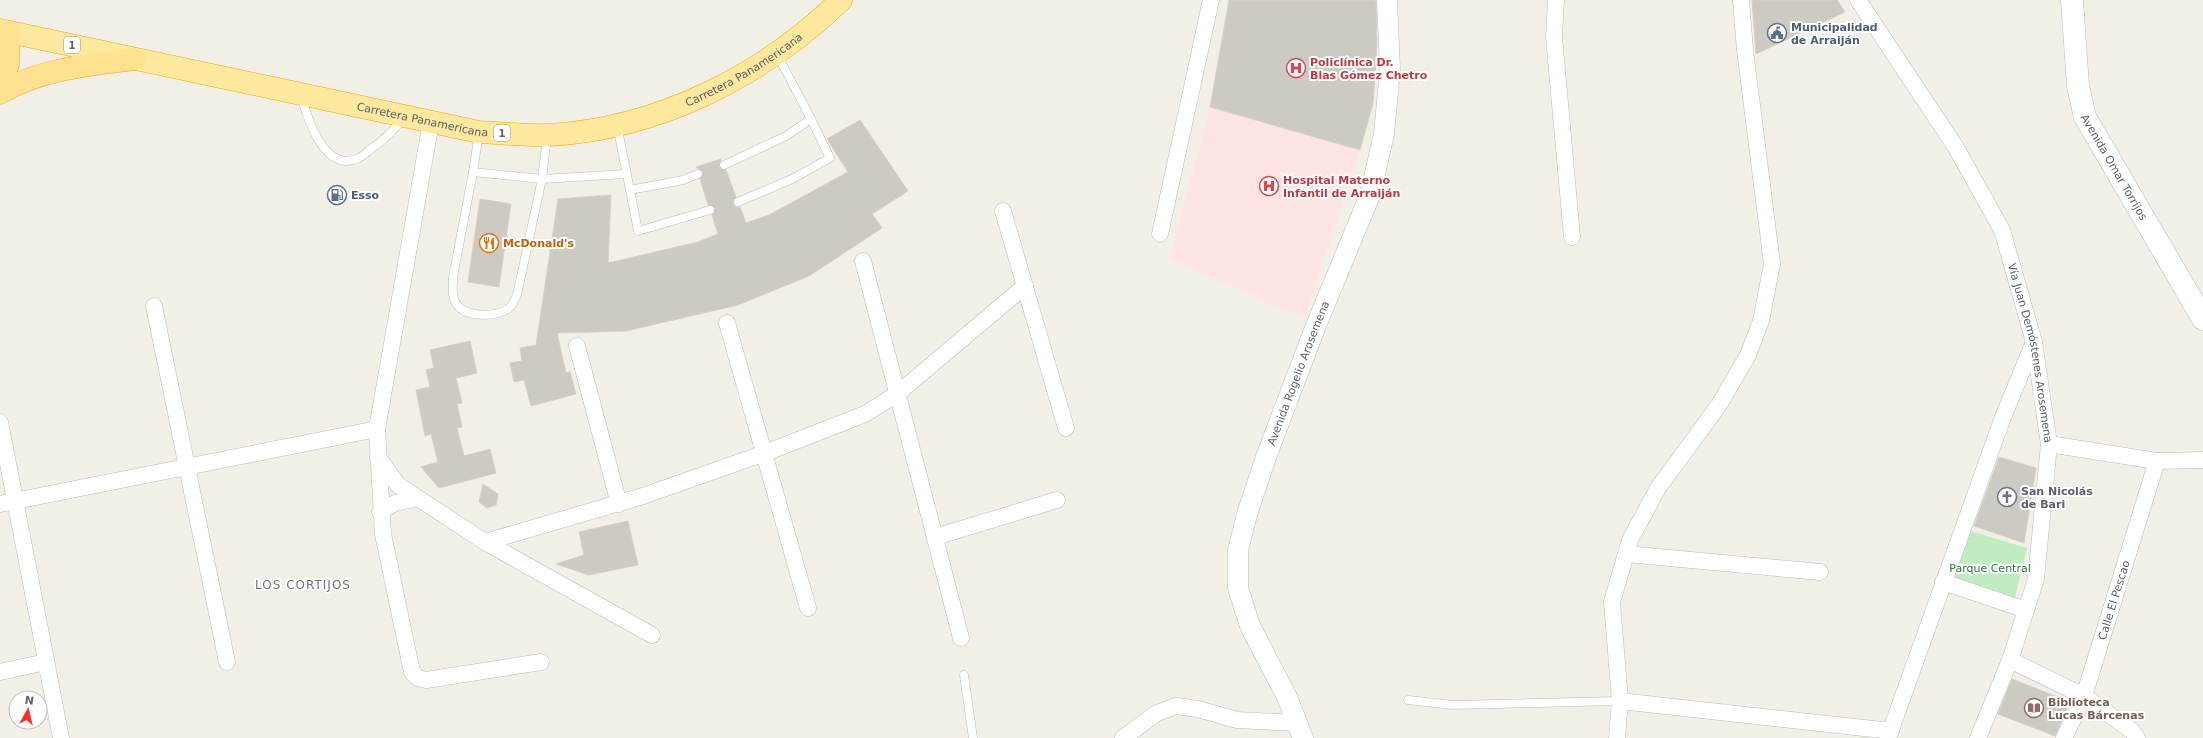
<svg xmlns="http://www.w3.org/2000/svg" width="2203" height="738" viewBox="0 0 2203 738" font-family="'DejaVu Sans',sans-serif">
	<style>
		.medical { fill: #fee5e3 }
		.green { fill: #c1ebc1 }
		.building { fill: #cdcac3; stroke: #d7d1c4 }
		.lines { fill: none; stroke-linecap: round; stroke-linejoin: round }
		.service-casing { stroke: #b9bcc1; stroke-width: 9 }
		.minor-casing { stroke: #b9bcc1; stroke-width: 17 }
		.tertiary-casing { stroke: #b9bcc1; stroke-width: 21 }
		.secondary-casing { stroke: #b9bdc3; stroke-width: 23 }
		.trunk-casing { stroke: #f8a700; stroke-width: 23 }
		.motorway-casing { stroke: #f8a700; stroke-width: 23 }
		.service { stroke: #fff; stroke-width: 8 }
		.minor { stroke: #fff; stroke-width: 16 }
		.tertiary { stroke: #fff; stroke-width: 20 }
		.secondary { stroke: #fff; stroke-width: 22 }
		.trunk { stroke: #ffe99f; stroke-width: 22 }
		.motorway { stroke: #ffe190; stroke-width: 22 }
		.labels { text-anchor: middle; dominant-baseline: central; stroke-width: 4; stroke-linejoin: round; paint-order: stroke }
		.shield { fill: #fff; stroke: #8e9195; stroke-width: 1 }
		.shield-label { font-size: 10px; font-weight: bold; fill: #5e6268 }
		.service-label { font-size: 11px; font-weight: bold; fill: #4e5e75; stroke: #fff; text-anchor: start }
		.health-label { font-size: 11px; font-weight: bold; fill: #be3a42; stroke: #fff; text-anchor: start }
		.street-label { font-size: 11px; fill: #5e6268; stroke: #fff }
		.food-label { font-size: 11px; font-weight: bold; fill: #c56008; stroke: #fff; text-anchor: start }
		.worship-label { font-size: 11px; font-weight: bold; fill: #5b616d; stroke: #fff; text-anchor: start }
		.park-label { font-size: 11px; fill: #2a822e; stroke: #fff }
		.education-label { font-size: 11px; font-weight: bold; fill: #785e54; stroke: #fff; text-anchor: start }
		.neighbourhood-label { font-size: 12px; letter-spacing: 1px; fill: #6e757a; stroke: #fff }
	</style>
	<rect width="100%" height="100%" fill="#f1efe6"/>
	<polygon class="medical" points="1210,107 1360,150 1305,318 1170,259"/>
	<polygon class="green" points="1970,531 2027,548 2012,609 1951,587"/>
	<g class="building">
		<polygon points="1229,0 1376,0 1377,44 1373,103 1360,150 1210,107"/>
		<polygon points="1752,0 1837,0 1845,12 1756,54"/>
		<polygon points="860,120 908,191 872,214 882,228 809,276 738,305 626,331 557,333 566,373 570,372 576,394 531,406 524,380 514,382 510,363 522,361 520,348 536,345 558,199 611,195 608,263 698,242 718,234 712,215 715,208 708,205 700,179 703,172 696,167 721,159 719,167 726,170 736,197 733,204 735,207 740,207 746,223 769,215 848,172 827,139"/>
		<polygon points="480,199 511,204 499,287 468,282"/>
		<polygon points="470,341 477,373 456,378 462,403 457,404 462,427 457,428 464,456 490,449 496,473 439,488 421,467 438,462 431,434 425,436 416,390 430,387 426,370 434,368 430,350"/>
		<polygon points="1999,457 2036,468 2024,543 1974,526"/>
		<polygon points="483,484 498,494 496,505 487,508 479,502"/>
		<polygon points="628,521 638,565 589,575 556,564 584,555 579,532"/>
		<polygon points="2012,679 2070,702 2055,736 1998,714"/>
	</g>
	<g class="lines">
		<g class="service-casing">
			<g id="service">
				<path d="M 301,96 C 308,119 324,174 359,158 C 363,156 367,152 371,149 C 384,140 395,130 404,117"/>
				<polyline points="617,125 630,190 683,180 698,174"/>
				<path d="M 479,133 L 473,172 L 453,277 C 453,286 451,297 457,305 C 467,318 497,317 509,308 C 513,305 515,299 517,295 L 542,179 L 547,136"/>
				<polyline points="724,165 786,136 811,119 777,54"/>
				<polyline points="473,172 542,179 626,174"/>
				<polyline points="630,190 638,231 710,210"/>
				<polyline points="738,202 792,179 830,158 811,119"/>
				<polyline points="964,675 973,738"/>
				<polyline points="1408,700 1453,705 1620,701"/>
			</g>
		</g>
		<g class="minor-casing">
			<g id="minor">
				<polyline points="1556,0 1554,37 1572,237"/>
				<path id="s1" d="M 1858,0 L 1955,146 L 2002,230 L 2034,342 L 2049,444 L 2036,579 L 2010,660 L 1978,738"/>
				<polyline points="431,122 377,429 383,534 412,672 418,678 426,680 541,662"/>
				<polyline points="1003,211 1066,428"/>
				<polyline points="1160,234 1211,0"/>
				<polyline points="863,261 961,638"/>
				<polyline points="154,306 227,662"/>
				<polyline points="727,323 808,608"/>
				<polyline points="577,346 619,504"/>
				<polyline points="0,422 61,738"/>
				<polyline points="2049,444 2157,461 2203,460"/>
				<polyline points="378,457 398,485 485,542 652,635"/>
				<polyline points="0,504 377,429"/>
				<polyline points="380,512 395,503 418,498"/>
				<polyline points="935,537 1057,500"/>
				<polyline points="485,542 643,496 765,453 865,414 897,394 1025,286"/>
				<polyline points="1626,554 1820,572"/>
				<polyline points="1943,582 2026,610"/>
				<polyline points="2010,660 2084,696 2132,731 2137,738"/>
				<polyline points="0,672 46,662"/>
				<polyline points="1620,701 1891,731"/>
				<polyline points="1123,738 1157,713 1176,706 1198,709 1237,720 1298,723"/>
				<polyline points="1617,738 1620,701 1612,602 1630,540 1658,488 1719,405 1748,355 1761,321 1772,264 1745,50 1741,0"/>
				<polyline points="1888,738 2003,417 2034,342"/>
				<path id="s2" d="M 2064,738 L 2084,696 L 2157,461"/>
			</g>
		</g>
		<g class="tertiary-casing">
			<g id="tertiary">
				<path id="s3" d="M 1303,738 L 1287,697 L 1250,626 L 1238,588 L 1238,550 L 1248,511 L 1266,457 L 1315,328 L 1370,195 L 1384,134 L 1390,69 L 1387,0"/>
			</g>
		</g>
		<g class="secondary-casing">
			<g id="secondary">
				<path id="s4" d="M 2072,0 L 2078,86 L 2085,117 L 2203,319"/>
			</g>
		</g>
		<g class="trunk-casing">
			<g id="trunk">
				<path id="s5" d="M 0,30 L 479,132 C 502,133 526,136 549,135 C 658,129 763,76 841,0"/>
			</g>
		</g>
		<g class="motorway-casing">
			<g id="motorway">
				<polyline points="0,88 8,64 9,32"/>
				<path d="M 0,93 C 40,69 89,65 134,59"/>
			</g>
		</g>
		<use href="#service" class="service"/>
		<use href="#minor" class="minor"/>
		<use href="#tertiary" class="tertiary"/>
		<use href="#secondary" class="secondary"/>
		<use href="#trunk" class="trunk"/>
		<use href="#motorway" class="motorway"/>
	</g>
	<defs>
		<g id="civic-ring" transform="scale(1)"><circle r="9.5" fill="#fff" stroke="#5c6f8a" stroke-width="1.5"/><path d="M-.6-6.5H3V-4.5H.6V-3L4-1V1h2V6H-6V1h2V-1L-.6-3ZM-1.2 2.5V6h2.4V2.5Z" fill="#5c6f8a"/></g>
		<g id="hospital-ring" transform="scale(1)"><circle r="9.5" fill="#fff" stroke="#e0444e" stroke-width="1.5"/><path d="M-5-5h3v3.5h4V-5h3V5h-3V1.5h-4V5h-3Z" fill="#e0444e"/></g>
		<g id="fuel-ring" transform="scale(1)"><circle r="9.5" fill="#fff" stroke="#5c6f8a" stroke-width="1.5"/><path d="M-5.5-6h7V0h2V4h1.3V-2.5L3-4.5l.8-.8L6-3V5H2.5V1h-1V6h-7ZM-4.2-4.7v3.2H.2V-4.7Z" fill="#5c6f8a"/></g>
		<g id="restaurant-ring" transform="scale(1)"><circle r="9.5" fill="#fff" stroke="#e8710a" stroke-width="1.5"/><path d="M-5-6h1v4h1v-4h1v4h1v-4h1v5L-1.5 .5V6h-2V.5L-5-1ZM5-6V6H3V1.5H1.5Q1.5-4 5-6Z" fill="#e8710a"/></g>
		<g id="church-ring" transform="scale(1)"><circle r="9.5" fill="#fff" stroke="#6b7280" stroke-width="1.5"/><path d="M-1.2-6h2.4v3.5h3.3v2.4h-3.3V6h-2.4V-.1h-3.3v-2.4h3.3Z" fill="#6b7280"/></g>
		<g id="library-ring" transform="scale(1)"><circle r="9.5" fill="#fff" stroke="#8d6e63" stroke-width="1.5"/><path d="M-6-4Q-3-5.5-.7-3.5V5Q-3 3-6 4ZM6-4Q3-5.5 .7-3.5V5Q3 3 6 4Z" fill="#8d6e63"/></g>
	</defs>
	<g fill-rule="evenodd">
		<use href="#civic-ring" x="1777" y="33"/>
		<use href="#hospital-ring" x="1296" y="68"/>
		<use href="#hospital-ring" x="1269" y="186"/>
		<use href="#fuel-ring" x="337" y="195"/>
		<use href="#restaurant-ring" x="489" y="243"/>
		<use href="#church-ring" x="2007" y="497"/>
		<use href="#library-ring" x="2034" y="708"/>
	</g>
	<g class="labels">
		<g class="shield">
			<rect x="64" y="37" width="16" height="16" rx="3"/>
			<rect x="494" y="125" width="16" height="16" rx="3"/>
		</g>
		<g class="shield-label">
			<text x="72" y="45">1</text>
			<text x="502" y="133">1</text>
		</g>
		<g class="service-label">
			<text x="1791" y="27">Municipalidad<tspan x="1791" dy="13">de Arraiján</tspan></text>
			<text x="351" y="195">Esso</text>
		</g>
		<g class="health-label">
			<text x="1310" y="62">Policlínica Dr.<tspan x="1310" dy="13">Blas Gómez Chetro</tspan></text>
			<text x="1283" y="180">Hospital Materno<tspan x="1283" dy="13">Infantil de Arraiján</tspan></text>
		</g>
		<g class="street-label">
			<text stroke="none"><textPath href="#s5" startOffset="768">Carretera Panamericana</textPath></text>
			<text stroke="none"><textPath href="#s5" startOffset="432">Carretera Panamericana</textPath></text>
			<text stroke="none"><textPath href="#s4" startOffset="176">Avenida Omar Torrijos</textPath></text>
			<text stroke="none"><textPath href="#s1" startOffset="398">Vía Juan Demóstenes Arosemena</textPath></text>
			<text stroke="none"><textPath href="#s3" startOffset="389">Avenida Rogelio Arosemena</textPath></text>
			<text stroke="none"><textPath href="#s2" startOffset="147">Calle El Pescao</textPath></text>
		</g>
		<g class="food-label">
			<text x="503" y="243">McDonald's</text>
		</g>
		<g class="worship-label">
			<text x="2021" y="491">San Nicolás<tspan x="2021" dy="13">de Bari</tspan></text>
		</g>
		<g class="park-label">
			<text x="1990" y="568">Parque Central</text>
		</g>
		<g class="education-label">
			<text x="2048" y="702">Biblioteca<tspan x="2048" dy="13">Lucas Bárcenas</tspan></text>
		</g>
		<g class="neighbourhood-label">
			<text x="303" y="585">LOS CORTIJOS</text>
		</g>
	</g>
	<g transform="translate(28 710) rotate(8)"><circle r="19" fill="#ffffff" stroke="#bfc0c3"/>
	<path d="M0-3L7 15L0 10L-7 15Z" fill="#fc3022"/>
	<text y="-6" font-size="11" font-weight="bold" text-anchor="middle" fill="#5e6268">N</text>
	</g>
</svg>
